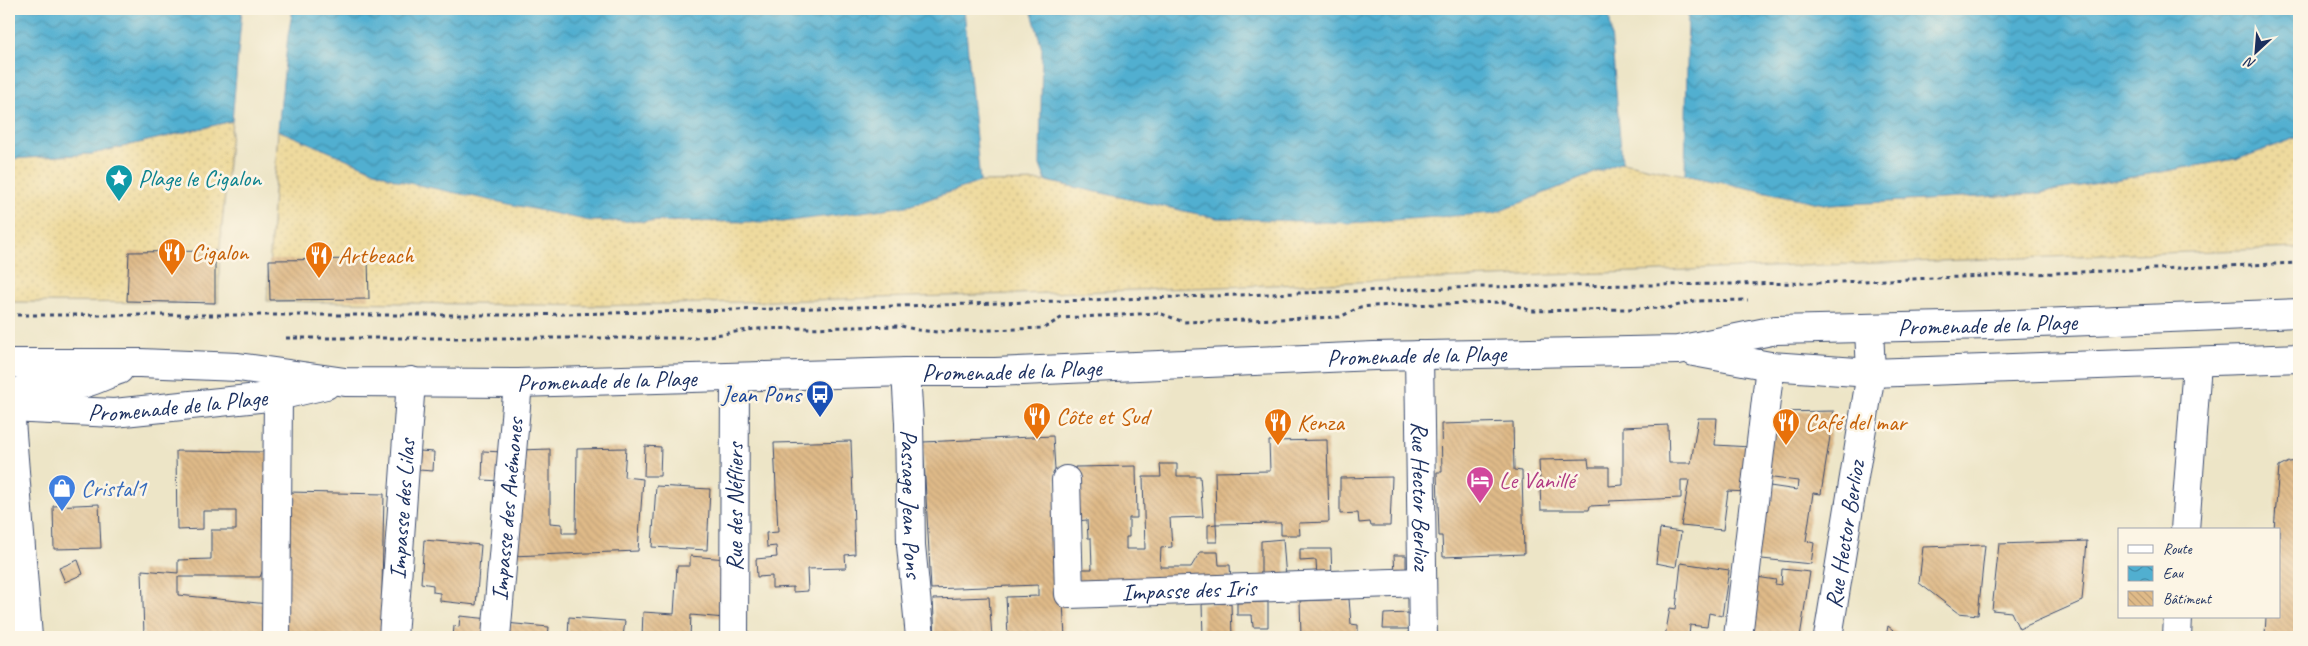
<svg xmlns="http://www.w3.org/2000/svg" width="2308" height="646" viewBox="0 0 2308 646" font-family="Caveat,sans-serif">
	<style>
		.sand { fill: url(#sand-dots); stroke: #84847e }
		.water { fill: url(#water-waves); stroke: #366f97 }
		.building { fill: url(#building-back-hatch) }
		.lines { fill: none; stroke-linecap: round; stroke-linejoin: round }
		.minor-casing { stroke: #3a4a6e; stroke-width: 30 }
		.primary-casing { stroke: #3a4a6e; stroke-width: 30 }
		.path { stroke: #3a4a6e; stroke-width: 3; stroke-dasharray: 4 4; stroke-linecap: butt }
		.minor { stroke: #fff; stroke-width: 28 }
		.primary { stroke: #fff; stroke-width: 28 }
		.labels { text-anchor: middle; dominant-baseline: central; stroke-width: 5; stroke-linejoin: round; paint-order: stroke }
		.culture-label { font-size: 24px; fill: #0d838f; stroke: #fcf5e5; text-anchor: start }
		.food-label { font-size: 24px; fill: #c56008; stroke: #fcf5e5; text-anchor: start }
		.street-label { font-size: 24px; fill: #1b2f5e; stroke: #fcf5e5 }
		.transit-label { font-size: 24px; fill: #164399; stroke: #fcf5e5; text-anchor: end }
		.hotel-label { font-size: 24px; fill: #b23c85; stroke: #fcf5e5; text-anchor: start }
		.shop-label { font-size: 24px; fill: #366cbe; stroke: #fcf5e5; text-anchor: start }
	</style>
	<defs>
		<pattern id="sand-dots" width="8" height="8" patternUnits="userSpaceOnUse" patternTransform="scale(1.25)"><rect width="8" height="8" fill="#eeda9e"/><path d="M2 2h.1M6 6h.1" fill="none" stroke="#ccbb8a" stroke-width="1.8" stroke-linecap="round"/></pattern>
		<pattern id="water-waves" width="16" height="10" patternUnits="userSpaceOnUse" patternTransform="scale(1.25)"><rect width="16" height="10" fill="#51afd0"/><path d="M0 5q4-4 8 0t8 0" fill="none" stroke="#428fac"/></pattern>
		<pattern id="building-back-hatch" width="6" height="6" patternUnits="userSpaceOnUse" patternTransform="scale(1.25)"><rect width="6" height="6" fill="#dfba88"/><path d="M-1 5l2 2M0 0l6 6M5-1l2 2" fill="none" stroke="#bfa078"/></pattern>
	</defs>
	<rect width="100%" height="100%" fill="#fcf5e5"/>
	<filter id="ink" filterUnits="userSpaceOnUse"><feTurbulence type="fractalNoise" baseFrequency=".02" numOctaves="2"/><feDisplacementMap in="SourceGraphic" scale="10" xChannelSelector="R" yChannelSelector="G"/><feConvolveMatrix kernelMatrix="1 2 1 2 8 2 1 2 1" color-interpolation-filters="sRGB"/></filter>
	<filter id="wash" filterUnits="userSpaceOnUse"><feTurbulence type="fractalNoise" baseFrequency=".0096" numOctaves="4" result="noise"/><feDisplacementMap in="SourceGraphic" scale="20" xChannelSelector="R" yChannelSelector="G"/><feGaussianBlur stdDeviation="1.12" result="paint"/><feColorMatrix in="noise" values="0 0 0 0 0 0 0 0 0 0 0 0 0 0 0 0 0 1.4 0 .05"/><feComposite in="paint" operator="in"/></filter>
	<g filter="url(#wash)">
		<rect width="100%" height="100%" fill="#ede5c7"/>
		<g class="sand">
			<polygon points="232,121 220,246 218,303 9,302 9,159 92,154"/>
			<polygon points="278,130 399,181 908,206 980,182 1046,181 1217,218 1495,213 1622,162 1829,205 2034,194 2241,158 2299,137 2299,248 1050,293 601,306 267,301"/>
		</g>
		<g class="water">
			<polygon points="9,9 242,9 232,121 92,154 9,159"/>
			<polygon points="293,9 964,9 980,182 908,206 782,222 590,221 399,181 278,130 288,35"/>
			<polygon points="1031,9 1609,9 1622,162 1495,213 1351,223 1217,218 1046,181 1040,165 1042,48"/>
			<polygon points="1688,9 2299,9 2299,137 2241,158 2034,194 1829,205 1685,175"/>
		</g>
		<g id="blocks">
			<g class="building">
				<polygon points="215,251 215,303 127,301 129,252"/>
				<polygon points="368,259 369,299 270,300 269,260"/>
				<polygon points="1834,411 1821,494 1813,493 1806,541 1814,543 1811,564 1752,558 1763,485 1797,490 1798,481 1765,477 1774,412"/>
				<polygon points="1698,418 1717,418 1715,445 1751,447 1747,492 1728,491 1723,530 1681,526 1689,480 1681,480 1681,498 1609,501 1610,505 1590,506 1589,510 1541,510 1539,460 1588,459 1589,467 1609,467 1609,486 1623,485 1623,427 1668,425 1669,463 1691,463"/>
				<polygon points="1513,422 1514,470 1522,471 1524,554 1443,557 1442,536 1439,536 1437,472 1442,472 1441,424"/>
				<polygon points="1053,436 1065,637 1008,637 1006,597 1038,596 1038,585 931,589 923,442"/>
				<polygon points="1327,440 1329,522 1299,523 1300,535 1281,535 1281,523 1216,524 1215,472 1270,471 1269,441"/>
				<polygon points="851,441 855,554 845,555 846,568 807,569 808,591 793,592 793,587 772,588 772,576 757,577 756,559 777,557 776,546 767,547 766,533 778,532 774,443"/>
				<polygon points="645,446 661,447 660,476 644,476"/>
				<polygon points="626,448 624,477 643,479 638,551 511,556 520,450 550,449 550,523 562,524 562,533 576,533 577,449"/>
				<polygon points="176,451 268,452 267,560 260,577 178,577 178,595 268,604 268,637 144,636 142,570 178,573 178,560 211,559 211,530 236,530 236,511 203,511 203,529 177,530"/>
				<polygon points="420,451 434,452 433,471 419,470"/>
				<polygon points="483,451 503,452 501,481 482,480"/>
				<polygon points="2299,461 2299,637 2265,635 2266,617 2279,617 2279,530 2274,530 2279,467 2289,462"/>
				<polygon points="1160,464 1177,464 1177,476 1200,476 1203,517 1170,518 1172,547 1161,548 1160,567 1191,567 1200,552 1218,552 1219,565 1230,565 1231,581 1078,584 1078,569 1092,569 1091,538 1088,538 1087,520 1076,521 1075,467 1136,466 1137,518 1129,518 1129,537 1126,537 1126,549 1145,549 1143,477 1161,477"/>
				<polygon points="1392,477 1390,526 1371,526 1370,522 1359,523 1358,513 1340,514 1340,478"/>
				<polygon points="656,486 710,489 707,550 652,547"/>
				<polygon points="288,492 384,494 381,637 284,637"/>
				<polygon points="99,504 101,548 54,549 53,506"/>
				<polygon points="1216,524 1217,542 1208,542 1208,525"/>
				<polygon points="1660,529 1681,532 1676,567 1656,563"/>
				<polygon points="1283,539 1286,579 1261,580 1261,541"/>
				<polygon points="424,540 481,545 476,605 440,601 440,593 433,592 433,585 421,583"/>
				<polygon points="2087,541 2082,601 2019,629 2011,612 1992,610 1999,544"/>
				<polygon points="1985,545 1978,615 1958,613 1919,583 1923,547"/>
				<polygon points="1300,549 1331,549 1332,578 1317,579 1316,560 1300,561"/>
				<polygon points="1394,555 1406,555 1406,576 1395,576"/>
				<polygon points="690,556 727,559 725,618 691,615 690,637 642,637 643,612 674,614 677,566 690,566"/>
				<polygon points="78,560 83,574 65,582 59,568"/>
				<polygon points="1681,563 1729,570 1722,616 1709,613 1707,627 1690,625 1689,637 1665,637 1670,608 1676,609"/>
				<polygon points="1782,569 1810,572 1800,637 1741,637 1750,576 1776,580 1775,584 1781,585"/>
				<polygon points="989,597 992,637 935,637 933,599"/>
				<polygon points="1349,599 1351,624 1358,625 1358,637 1301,637 1300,601"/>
				<polygon points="1268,602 1268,627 1253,627 1252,615 1237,615 1237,603"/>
				<polygon points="1231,603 1232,637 1203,637 1202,604"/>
				<polygon points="1409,613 1410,629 1383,629 1384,614"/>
				<polygon points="460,616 490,619 488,637 453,637 454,626 459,627"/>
				<polygon points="569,617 625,621 623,637 568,637"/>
				<polygon points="505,623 549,627 548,637 504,637"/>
				<polygon points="1888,626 1902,637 1886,637"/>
			</g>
		</g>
	</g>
	<g filter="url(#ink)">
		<use href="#blocks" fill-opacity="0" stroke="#3a4a6e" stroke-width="1"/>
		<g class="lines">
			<g class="minor-casing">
				<g id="minor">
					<path id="s1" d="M 1419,355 L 1423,637"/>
					<path id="s2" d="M 906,372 L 909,423 L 911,545 L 920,637"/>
					<polyline points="10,408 28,637"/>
					<path id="s3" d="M 1066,480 L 1069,594 L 1422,582"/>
					<polyline points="2185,530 2197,363"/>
					<polyline points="276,637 278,396"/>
					<path id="s4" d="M 393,637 L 411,381"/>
					<path id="s5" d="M 496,637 L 518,383"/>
					<path id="s6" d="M 734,637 L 735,377"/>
					<polyline points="1738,637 1770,366"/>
					<path id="s7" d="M 1828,637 L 1871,373 L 1869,329"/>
					<polyline points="2177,637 2178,617"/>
				</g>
			</g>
			<g class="primary-casing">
				<g id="primary">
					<polyline points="1694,352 1770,366 1871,373 2299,358"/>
					<path id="s8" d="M 9,363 L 140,363 L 238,367 L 345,382 L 518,383 L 906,372 L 995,372 L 1374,356 L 1678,350 L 1776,330 L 1989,325 L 2299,313"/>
					<path id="s9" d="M 9,408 L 114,413 L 278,396 L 326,385"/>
					<path d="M 10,408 C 29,369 49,390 82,384 C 95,381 107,374 119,370"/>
				</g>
			</g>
			<g class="path">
				<polyline points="9,315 526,315 939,305 1480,287 1814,283 2299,263"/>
				<polyline points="286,338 695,338 755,329 901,326 918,330 937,332 1044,328 1061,318 1159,313 1184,322 1340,317 1360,307 1373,306 1505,302 1532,311 1668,308 1694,301 1748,300"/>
			</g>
			<use href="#minor" class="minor"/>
			<use href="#primary" class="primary"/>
		</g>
	</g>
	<defs>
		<g id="sight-pin" transform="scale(1.4375)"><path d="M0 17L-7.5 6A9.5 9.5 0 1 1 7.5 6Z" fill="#0f9aa8" stroke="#fcf5e5"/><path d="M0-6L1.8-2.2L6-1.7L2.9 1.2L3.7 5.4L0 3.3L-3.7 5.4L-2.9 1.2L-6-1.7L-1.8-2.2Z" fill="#fff"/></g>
		<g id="restaurant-pin" transform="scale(1.4375)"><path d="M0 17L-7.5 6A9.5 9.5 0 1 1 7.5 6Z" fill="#e8710a" stroke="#fcf5e5"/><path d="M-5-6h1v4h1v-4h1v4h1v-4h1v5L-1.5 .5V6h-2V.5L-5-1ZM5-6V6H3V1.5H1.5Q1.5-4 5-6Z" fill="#fff"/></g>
		<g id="bus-pin" transform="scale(1.4375)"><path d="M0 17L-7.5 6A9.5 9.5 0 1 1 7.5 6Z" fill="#1a4fb4" stroke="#fcf5e5"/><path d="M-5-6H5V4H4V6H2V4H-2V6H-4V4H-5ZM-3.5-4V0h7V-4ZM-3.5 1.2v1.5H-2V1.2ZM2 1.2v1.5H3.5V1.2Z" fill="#fff"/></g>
		<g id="hotel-pin" transform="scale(1.4375)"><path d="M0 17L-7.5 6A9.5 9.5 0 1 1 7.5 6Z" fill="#d1479c" stroke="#fcf5e5"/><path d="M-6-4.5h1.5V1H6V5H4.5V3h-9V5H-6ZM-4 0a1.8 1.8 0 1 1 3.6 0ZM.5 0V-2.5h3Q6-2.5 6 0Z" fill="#fff"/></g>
		<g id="shop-pin" transform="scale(1.4375)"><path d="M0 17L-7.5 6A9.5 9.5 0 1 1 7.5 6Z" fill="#3f7fe0" stroke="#fcf5e5"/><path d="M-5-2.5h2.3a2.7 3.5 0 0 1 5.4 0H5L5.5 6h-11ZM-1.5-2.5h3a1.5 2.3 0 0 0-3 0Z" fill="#fff"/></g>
	</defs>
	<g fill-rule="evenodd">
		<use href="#sight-pin" x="119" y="178"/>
		<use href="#restaurant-pin" x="172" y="252"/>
		<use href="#restaurant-pin" x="319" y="255"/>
		<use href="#bus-pin" x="820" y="394"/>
		<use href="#restaurant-pin" x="1037" y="416"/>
		<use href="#restaurant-pin" x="1278" y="422"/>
		<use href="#restaurant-pin" x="1786" y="422"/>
		<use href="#hotel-pin" x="1480" y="480"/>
		<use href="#shop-pin" x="62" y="488"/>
	</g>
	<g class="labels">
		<g class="culture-label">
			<text x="138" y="178">Plage le Cigalon</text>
		</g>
		<g class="food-label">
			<text x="191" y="252">Cigalon</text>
			<text x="338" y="255">Artbeach</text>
			<text x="1056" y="416">Côte et Sud</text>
			<text x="1297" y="422">Kenza</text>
			<text x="1805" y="422">Café del mar</text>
		</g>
		<g class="street-label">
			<text stroke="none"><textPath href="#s8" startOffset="1982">Promenade de la Plage</textPath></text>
			<text stroke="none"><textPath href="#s8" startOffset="1409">Promenade de la Plage</textPath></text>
			<text stroke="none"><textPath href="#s8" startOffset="1004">Promenade de la Plage</textPath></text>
			<text stroke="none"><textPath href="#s8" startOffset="599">Promenade de la Plage</textPath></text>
			<text stroke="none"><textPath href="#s9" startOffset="169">Promenade de la Plage</textPath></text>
			<text stroke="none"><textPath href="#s1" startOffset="141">Rue Hector Berlioz</textPath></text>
			<text stroke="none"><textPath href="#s2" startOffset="132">Passage Jean Pons</textPath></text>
			<text stroke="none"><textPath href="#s6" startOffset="130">Rue des Néfliers</textPath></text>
			<text stroke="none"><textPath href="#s4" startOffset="128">Impasse des Lilas</textPath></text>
			<text stroke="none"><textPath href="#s5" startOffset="128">Impasse des Anémones</textPath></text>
			<text stroke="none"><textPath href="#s7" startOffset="104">Rue Hector Berlioz</textPath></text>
			<text stroke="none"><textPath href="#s3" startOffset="234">Impasse des Iris</textPath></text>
		</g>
		<g class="transit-label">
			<text x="801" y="394">Jean Pons</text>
		</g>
		<g class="hotel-label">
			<text x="1499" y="480">Le Vanillé</text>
		</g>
		<g class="shop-label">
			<text x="81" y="488">Cristal1</text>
		</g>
	</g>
	<rect width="2308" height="646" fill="none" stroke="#fcf5e5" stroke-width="30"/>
	<rect x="2118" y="528" width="162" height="90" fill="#fcf5e5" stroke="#a2a6af"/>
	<rect x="2128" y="545" width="25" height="8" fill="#ffffff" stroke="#a2a6af"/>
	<text x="2163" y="554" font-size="15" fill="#1b2f5e">Route</text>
	<rect x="2128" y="566" width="25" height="15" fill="url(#water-waves)" stroke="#a2a6af"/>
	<text x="2163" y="578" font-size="15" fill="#1b2f5e">Eau</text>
	<rect x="2128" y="591" width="25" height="15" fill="url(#building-back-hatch)" stroke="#a2a6af"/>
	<text x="2163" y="604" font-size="15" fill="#1b2f5e">Bâtiment</text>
	<g transform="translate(2256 52) rotate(206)" stroke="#fcf5e5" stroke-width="4" paint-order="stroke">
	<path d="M0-4L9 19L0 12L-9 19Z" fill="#1b2f5e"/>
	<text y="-8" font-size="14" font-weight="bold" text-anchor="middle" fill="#1b2f5e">N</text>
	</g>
</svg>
